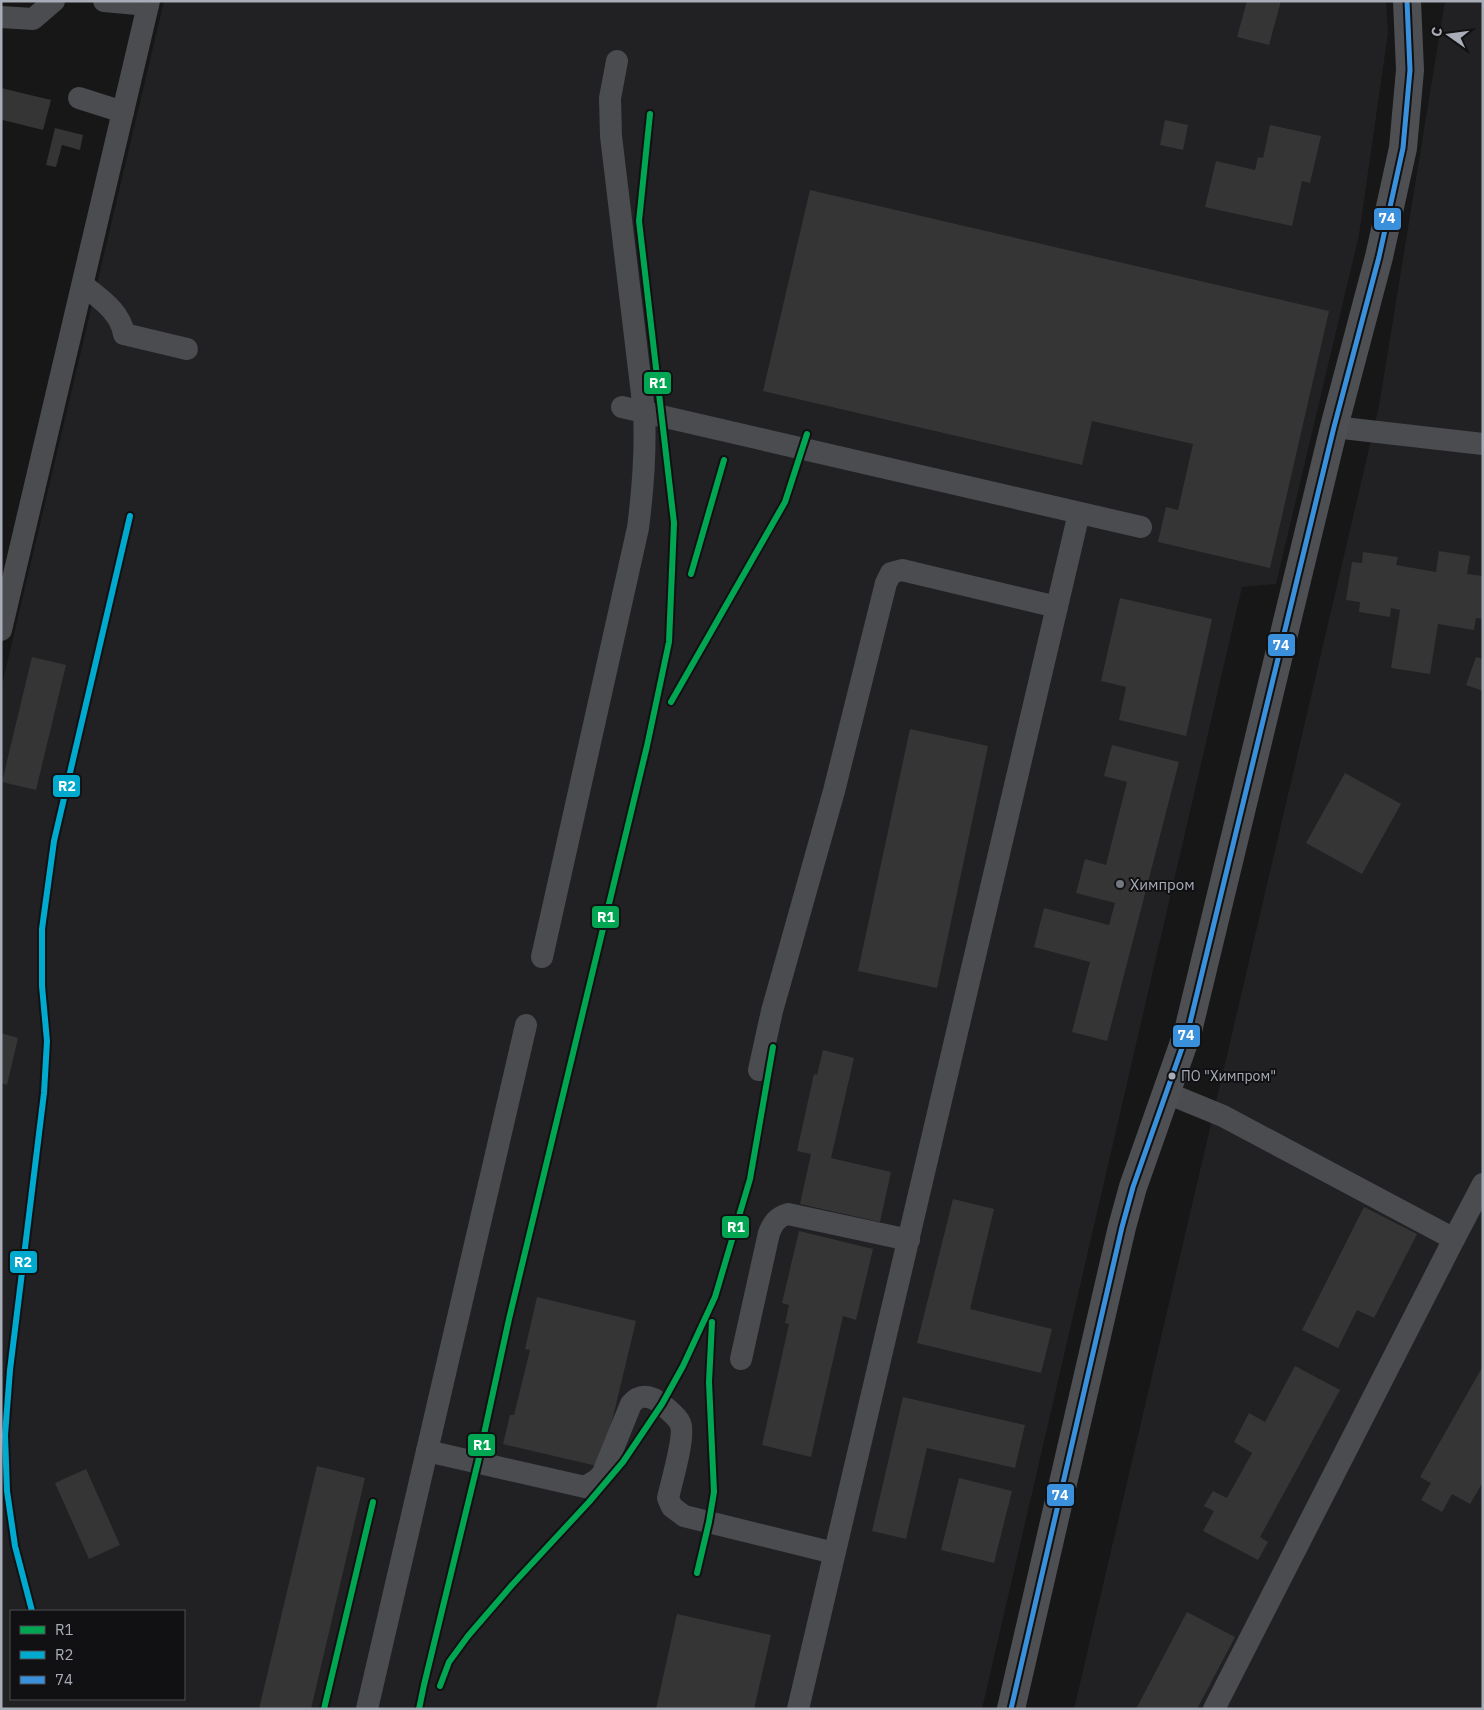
<svg xmlns="http://www.w3.org/2000/svg" width="1484" height="1710" viewBox="0 0 1484 1710" font-family="'IBM Plex Sans',sans-serif">
	<style>
		.built { fill: #212123; fill-rule: evenodd }
		.building { fill: #353536 }
		.lines { fill: none; stroke-linecap: round; stroke-linejoin: round }
		.minor { stroke: #4b4c50; stroke-width: 22 }
		.major { stroke: #4d4f52; stroke-width: 28 }
		.bus-1-casing { stroke: #111113; stroke-width: 9 }
		.bus-1 { stroke: #3a90db; stroke-width: 5 }
		.rail-1-casing { stroke: #111113; stroke-width: 10 }
		.rail-2-casing { stroke: #111113; stroke-width: 10 }
		.rail-1 { stroke: #00a651; stroke-width: 6 }
		.rail-2 { stroke: #00a9ce; stroke-width: 6 }
		.poi-dot { fill: #757880; stroke: #111113; stroke-width: 2 }
		.bus-dot { fill: #a8adb8; stroke: #111113; stroke-width: 2 }
		.labels { text-anchor: middle; dominant-baseline: central; stroke-width: 4; stroke-linejoin: round; paint-order: stroke }
		.bus-label { font-size: 14px; fill: #a8adb8; stroke: #111113; text-anchor: start }
		.poi-label { font-size: 15px; fill: #a8adb8; stroke: #111113; text-anchor: start }
		.line-badge { stroke: #111113; stroke-width: 2 }
		.badge-label { font-size: 14px; text-anchor: middle; font-weight: bold; fill: #fff }
	</style>
	<rect width="100%" height="100%" fill="#171717"/>
	<g class="built">
		<path d="M 164,1 L 1386,1 L 1388,33 L 1359,235 L 1276,584 L 1242,587 L 982,1709 L 1,1709 L 1,689 ZM 11,1611 L 184,1611 L 184,1699 L 11,1699 Z"/>
		<polygon points="1445,1 1483,1 1483,1709 1074,1709 1379,406"/>
	</g>
	<g class="building">
		<polygon points="1247,1 1281,1 1269,45 1237,37"/>
		<polygon points="1,88 51,100 43,130 3,120 1,124"/>
		<polygon points="1165,120 1188,125 1183,150 1160,145"/>
		<polygon points="1270,125 1321,136 1310,183 1302,181 1292,226 1205,207 1216,161 1255,170 1258,157 1263,158"/>
		<polygon points="55,128 83,135 80,150 62,145 56,167 46,165"/>
		<polygon points="810,190 1329,311 1270,568 1158,542 1166,507 1178,510 1193,444 1092,421 1082,465 763,391"/>
		<polygon points="1439,551 1470,556 1467,574 1483,576 1483,619 1476,618 1474,630 1438,624 1430,674 1391,668 1400,610 1391,608 1390,617 1359,612 1360,602 1346,600 1352,562 1362,563 1363,552 1398,557 1396,565 1436,572"/>
		<polygon points="1120,598 1212,619 1186,736 1119,720 1126,687 1101,681"/>
		<polygon points="32,657 66,665 36,790 2,782"/>
		<polygon points="1476,657 1483,659 1483,691 1466,685"/>
		<polygon points="910,729 988,746 937,988 858,971"/>
		<polygon points="1112,745 1179,762 1107,1041 1072,1032 1090,962 1034,947 1044,908 1109,925 1115,903 1076,893 1085,859 1106,865 1127,782 1104,776"/>
		<polygon points="1345,773 1401,804 1362,874 1306,843"/>
		<polygon points="1,1033 18,1038 7,1085 1,1083"/>
		<polygon points="823,1050 854,1058 831,1158 891,1172 880,1222 800,1204 811,1154 797,1151 814,1074 817,1075"/>
		<polygon points="953,1199 994,1209 970,1309 1052,1329 1041,1373 917,1343"/>
		<polygon points="1364,1207 1417,1234 1374,1318 1357,1310 1338,1348 1302,1330"/>
		<polygon points="799,1231 873,1249 856,1320 843,1316 811,1457 762,1445 789,1324 785,1323 789,1305 782,1303"/>
		<polygon points="537,1297 636,1321 601,1467 503,1444 510,1415 514,1415 530,1350 525,1349"/>
		<polygon points="1295,1366 1340,1390 1260,1537 1268,1542 1258,1560 1203,1531 1214,1511 1204,1506 1213,1491 1227,1498 1252,1453 1234,1442 1249,1413 1265,1422"/>
		<polygon points="1483,1366 1483,1482 1470,1504 1452,1494 1442,1512 1421,1500 1431,1483 1420,1477"/>
		<polygon points="903,1397 1025,1425 1015,1468 927,1448 906,1539 872,1531"/>
		<polygon points="317,1466 365,1478 311,1709 259,1709"/>
		<polygon points="86,1469 120,1545 89,1559 55,1483"/>
		<polygon points="959,1478 1012,1491 994,1563 941,1550"/>
		<polygon points="1187,1612 1235,1637 1197,1709 1136,1709"/>
		<polygon points="677,1614 771,1635 754,1709 656,1709"/>
	</g>
	<g class="lines">
		<g class="minor">
			<polyline points="104,1 148,5"/>
			<polyline points="1,17 33,19 54,1"/>
			<polyline points="79,98 123,112"/>
			<path d="M 83,285 C 100,299 120,311 124,334 L 187,349"/>
			<polyline points="622,407 1141,527"/>
			<polyline points="1334,427 1483,444"/>
			<polyline points="1,630 149,1"/>
			<path d="M 542,957 L 638,528 C 643,489 646,451 644,411 L 611,136 L 610,98 L 617,61"/>
			<polyline points="759,1070 772,1011 834,791 886,583 891,573 902,570 1057,607"/>
			<polyline points="1167,1093 1223,1116 1454,1239 1214,1709"/>
			<polyline points="1454,1239 1483,1184"/>
			<path d="M 741,1359 L 769,1233 C 773,1223 777,1217 788,1214 L 909,1240"/>
			<path d="M 427,1451 L 585,1487 L 598,1479 L 603,1473 L 631,1404 C 638,1396 645,1395 654,1399 C 661,1403 677,1416 680,1423 C 686,1434 671,1484 668,1498 L 672,1507 L 684,1516 L 834,1553"/>
			<polyline points="367,1709 526,1025"/>
			<polyline points="798,1709 1079,513"/>
		</g>
		<polyline class="major" points="1011,1709 1122,1227 1133,1187 1188,1031 1334,427 1379,257 1403,148 1410,70 1407,1"/>
		<g class="bus-1-casing">
			<polyline id="bus-1" points="1011,1709 1122,1227 1133,1187 1188,1031 1334,427 1379,257 1403,148 1410,70 1407,1"/>
		</g>
		<use href="#bus-1" class="bus-1"/>
		<g class="rail-1-casing">
			<g id="rail-1">
				<polyline points="691,574 724,460"/>
				<polyline points="671,702 785,502 807,434"/>
				<polyline points="697,1573 709,1522 714,1492 709,1382 712,1322"/>
				<polyline points="440,1686 449,1662 468,1636 512,1585 589,1502 623,1462 662,1404 683,1366 715,1297 750,1179 773,1047"/>
				<polyline points="324,1709 373,1502"/>
				<polyline points="419,1709 424,1685 478,1462 509,1319 647,746 669,642 674,523 639,221 650,114"/>
			</g>
		</g>
		<g class="rail-2-casing">
			<polyline id="rail-2" points="32,1611 15,1546 7,1491 5,1435 10,1370 44,1093 47,1041 42,986 42,929 54,841 130,516"/>
		</g>
		<use href="#rail-1" class="rail-1"/>
		<use href="#rail-2" class="rail-2"/>
	</g>
	<circle class="poi-dot" cx="1120" cy="884" r="5"/>
	<circle class="bus-dot" cx="1172" cy="1076" r="4.5"/>
	<g class="labels">
		<g class="bus-label">
			<text x="1181" y="1076">ПО "Химпром"</text>
		</g>
		<g class="poi-label">
			<text x="1130" y="884">Химпром</text>
		</g>
	</g>
	<g class="line-badge">
		<rect x="1373" y="207" width="29" height="24" rx="5" fill="#3a90db"/>
		<rect x="643" y="371" width="29" height="24" rx="5" fill="#00a651"/>
		<rect x="1267" y="633" width="29" height="24" rx="5" fill="#3a90db"/>
		<rect x="52" y="774" width="29" height="24" rx="5" fill="#00a9ce"/>
		<rect x="591" y="905" width="29" height="24" rx="5" fill="#00a651"/>
		<rect x="1172" y="1024" width="29" height="24" rx="5" fill="#3a90db"/>
		<rect x="721" y="1215" width="29" height="24" rx="5" fill="#00a651"/>
		<rect x="9" y="1250" width="29" height="24" rx="5" fill="#00a9ce"/>
		<rect x="467" y="1433" width="29" height="24" rx="5" fill="#00a651"/>
		<rect x="1046" y="1483" width="29" height="24" rx="5" fill="#3a90db"/>
	</g>
	<g class="badge-label">
		<text x="1387" y="223">74</text>
		<text x="658" y="388">R1</text>
		<text x="1281" y="650">74</text>
		<text x="67" y="791">R2</text>
		<text x="606" y="922">R1</text>
		<text x="1186" y="1040">74</text>
		<text x="736" y="1232">R1</text>
		<text x="23" y="1267">R2</text>
		<text x="482" y="1450">R1</text>
		<text x="1060" y="1500">74</text>
	</g>
	<rect width="1484" height="1710" fill="none" stroke="#a8adb8" stroke-width="5"/>
	<rect x="10" y="1610" width="175" height="90" fill="#111113" stroke="#4d4f55"/>
	<rect x="20" y="1626" width="25" height="8" fill="#00a651" stroke="#4d4f55"/>
	<text x="55" y="1635" font-size="15" fill="#a8adb8">R1</text>
	<rect x="20" y="1651" width="25" height="8" fill="#00a9ce" stroke="#4d4f55"/>
	<text x="55" y="1660" font-size="15" fill="#a8adb8">R2</text>
	<rect x="20" y="1676" width="25" height="8" fill="#3a90db" stroke="#4d4f55"/>
	<text x="55" y="1685" font-size="15" fill="#a8adb8">74</text>
	<g transform="translate(1449 35) rotate(284)" stroke="#111113" stroke-width="4" paint-order="stroke">
	<path d="M0-4L9 19L0 12L-9 19Z" fill="#a8adb8"/>
	<text y="-8" font-size="14" font-weight="bold" text-anchor="middle" fill="#a8adb8">С</text>
	</g>
</svg>
